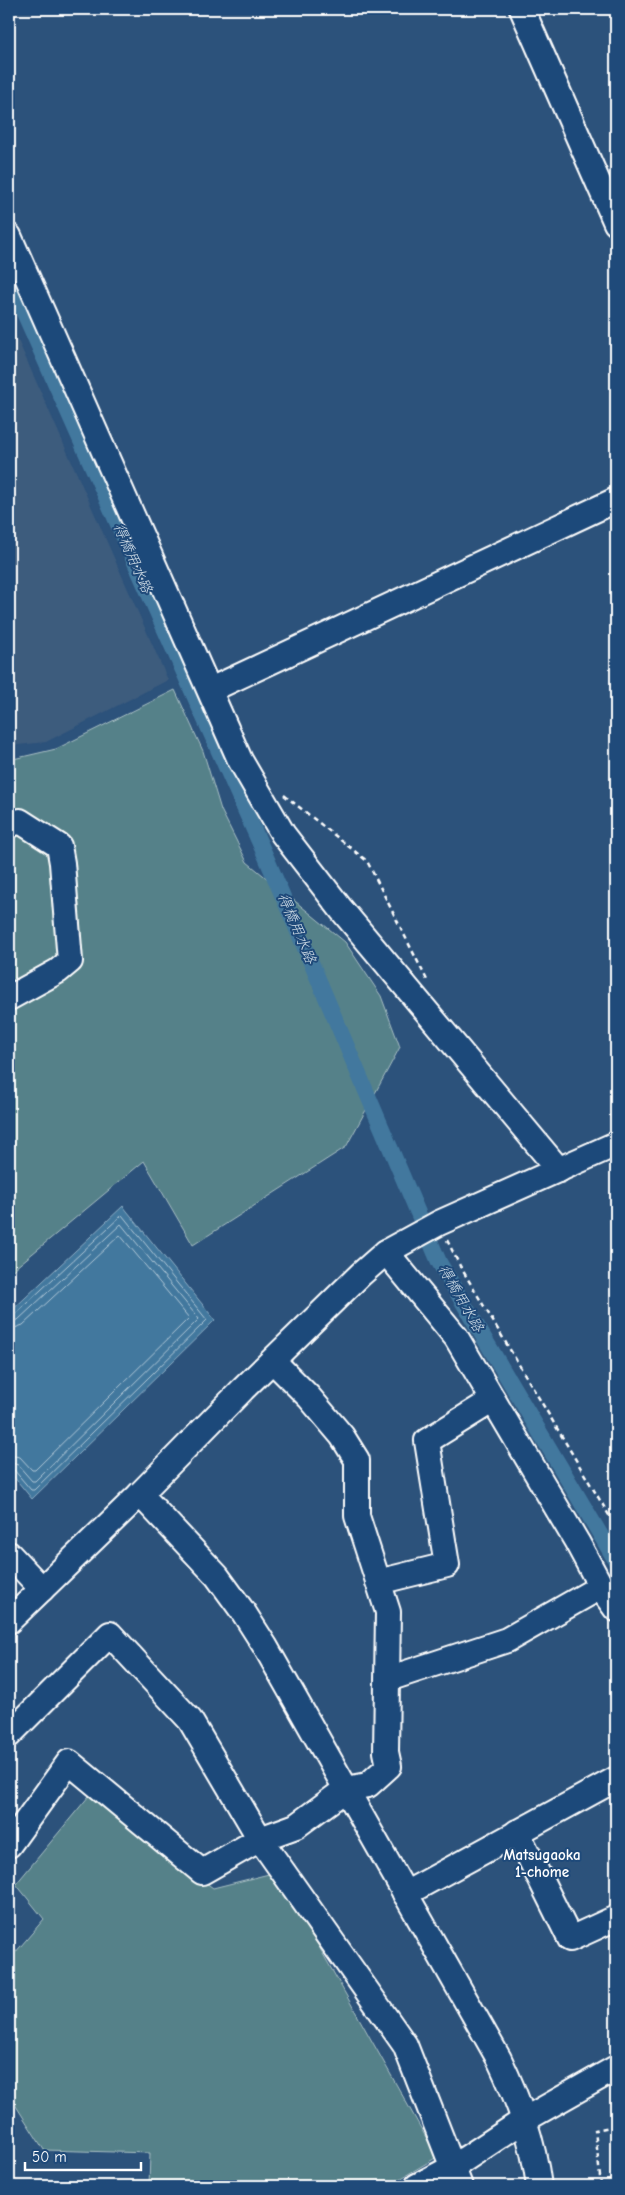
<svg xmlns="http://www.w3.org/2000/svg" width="625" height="2195" viewBox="0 0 625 2195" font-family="'Comic Neue','Klee One',sans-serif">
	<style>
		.built { fill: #3c5b7d }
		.green { fill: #558189; stroke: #aac0c4 }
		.water { fill: #42789e; stroke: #8eaec5 }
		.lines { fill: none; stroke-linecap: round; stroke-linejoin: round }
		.shore { stroke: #b3c9d8; stroke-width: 1 }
		.canal { stroke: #42789e; stroke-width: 16 }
		.minor-casing { stroke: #fff; stroke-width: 28 }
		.path { stroke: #fff; stroke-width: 2.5; stroke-dasharray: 5 4; stroke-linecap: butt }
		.minor { stroke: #1f4a7a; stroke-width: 24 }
		.labels { text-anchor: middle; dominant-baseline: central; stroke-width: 4; stroke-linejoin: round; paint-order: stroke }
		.water-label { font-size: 15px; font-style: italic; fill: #d0dde7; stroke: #1f4a7a }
		.neighbourhood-label { font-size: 15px; font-weight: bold; fill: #fff; stroke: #1f4a7a }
	</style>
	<rect width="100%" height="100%" fill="#2c527b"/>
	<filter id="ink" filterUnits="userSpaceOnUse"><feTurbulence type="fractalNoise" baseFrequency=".02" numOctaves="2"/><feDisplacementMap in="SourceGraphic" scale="10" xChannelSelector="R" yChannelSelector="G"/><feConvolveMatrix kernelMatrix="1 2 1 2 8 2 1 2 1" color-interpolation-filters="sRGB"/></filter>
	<g filter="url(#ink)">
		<polygon class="built" points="9,320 168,680 46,742 9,746"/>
		<g class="green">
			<polygon points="175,690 203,751 221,810 247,862 345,942 381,996 400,1047 346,1147 193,1245 144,1161 9,1273 9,760 56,749"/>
			<polygon points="89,1796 213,1888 277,1872 437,2157 388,2186 149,2186 150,2153 44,2150 9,2095 9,1960 44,1919 16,1884"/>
		</g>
		<polygon class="water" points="123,1206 215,1320 32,1499 9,1471 9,1313"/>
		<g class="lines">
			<g class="shore">
				<polyline points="9,1316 14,1315 122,1215 207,1320 34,1490 31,1490 14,1470 9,1469"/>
				<polyline points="9,1322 18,1320 121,1224 199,1319 35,1481 32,1481 18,1465 9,1462"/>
				<polyline points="9,1330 23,1325 120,1235 189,1318 35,1470 32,1470 20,1457 9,1455"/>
			</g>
			<polyline class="canal" points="9,279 266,857 439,1262 616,1561"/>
			<g class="minor-casing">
				<g id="minor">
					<polyline points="522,9 616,223"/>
					<polyline points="9,236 240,760 283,834 341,909 559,1170"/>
					<polyline points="210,690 616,500"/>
					<polyline points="9,825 20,821 59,846 62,863 70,961 58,971 9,998"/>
					<polyline points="386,1252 456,1337 577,1542 605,1594 616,1609"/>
					<path d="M 140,1494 L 217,1576 L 244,1613 L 265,1646 L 499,2059 C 519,2101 533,2140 539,2186"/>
					<polyline points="9,1554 42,1589"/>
					<polyline points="378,1582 447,1565 427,1441 493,1400"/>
					<polyline points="9,1621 140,1494 243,1389 361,1274 386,1252 439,1223 616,1144"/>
					<polyline points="388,1679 507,1640 602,1586"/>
					<polyline points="9,1735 110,1634 190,1720 260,1839 405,2045 460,2186"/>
					<polyline points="517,1832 570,1939 616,1918"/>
					<polyline points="9,1845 69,1762 202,1872 260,1839 296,1826 346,1789 368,1785 389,1766 386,1752 388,1612 357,1516 357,1460 342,1436 309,1397 273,1361"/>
					<polyline points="405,1894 616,1779"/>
					<polyline points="417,2186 453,2167 524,2120 616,2068"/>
				</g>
			</g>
			<g class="path">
				<polyline points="284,795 367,861 428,982"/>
				<polyline points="447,1240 460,1266 616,1527"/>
				<polyline points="601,2186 595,2130 616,2126"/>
			</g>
			<use href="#minor" class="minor"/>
		</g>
	</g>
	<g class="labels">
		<g class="water-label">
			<text transform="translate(133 558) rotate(66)">得橋用水路</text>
			<text transform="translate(297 928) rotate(67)">得橋用水路</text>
			<text transform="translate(461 1298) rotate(60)">得橋用水路</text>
		</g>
		<g class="neighbourhood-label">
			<text x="542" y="1855">Matsugaoka<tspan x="542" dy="17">1-chome</tspan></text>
		</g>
	</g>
	<rect width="625" height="2195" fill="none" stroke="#1f4a7a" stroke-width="30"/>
	<rect x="15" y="15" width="595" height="2165" fill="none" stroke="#fff" stroke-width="2" filter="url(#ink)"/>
	<path d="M25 2162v8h116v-8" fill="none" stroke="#ffffff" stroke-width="2.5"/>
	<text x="32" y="2162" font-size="15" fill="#ffffff" stroke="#1f4a7a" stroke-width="4" paint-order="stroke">50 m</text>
</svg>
